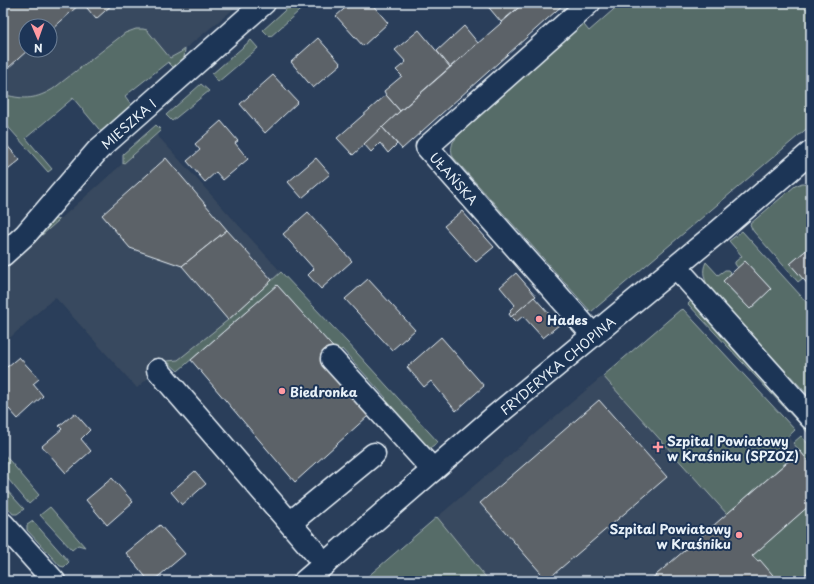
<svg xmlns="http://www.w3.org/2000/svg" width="814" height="584" viewBox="0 0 814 584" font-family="'Playpen Sans',sans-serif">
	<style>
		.built { fill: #39495e; fill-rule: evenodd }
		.green { fill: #566c68; stroke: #9faeb0 }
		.building { fill: #5c6267; stroke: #e8f1f8 }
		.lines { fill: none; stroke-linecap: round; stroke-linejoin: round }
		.minor-casing { stroke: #e8f1f8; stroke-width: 25 }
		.minor { stroke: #1d3557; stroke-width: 22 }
		.poi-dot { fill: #ff9aa2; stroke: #1d3557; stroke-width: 1.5 }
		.labels { text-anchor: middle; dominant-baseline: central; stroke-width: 4; stroke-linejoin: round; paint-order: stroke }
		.street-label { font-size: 13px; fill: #e8f1f8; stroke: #1d3557 }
		.poi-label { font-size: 13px; font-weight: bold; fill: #e8f1f8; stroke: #1d3557; text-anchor: start }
	</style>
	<rect width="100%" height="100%" fill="#2a3e5a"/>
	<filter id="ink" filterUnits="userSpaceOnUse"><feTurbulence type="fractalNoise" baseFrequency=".025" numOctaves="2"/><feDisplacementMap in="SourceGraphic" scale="8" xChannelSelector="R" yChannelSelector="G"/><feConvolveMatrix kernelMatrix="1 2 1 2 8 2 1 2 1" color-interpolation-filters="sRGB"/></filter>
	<g filter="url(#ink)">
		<g class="built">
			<path d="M 3,3 L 241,3 L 181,52 L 167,60 L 74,90 L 3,121 ZM 26,26 L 50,26 L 50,50 L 26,50 Z"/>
			<polygon points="156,134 281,272 228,320 178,360 167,361 137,388 55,297 3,344 3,270"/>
			<polygon points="680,310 811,464 811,504 752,556 778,581 369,581 366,578"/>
		</g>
		<g class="green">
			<polygon points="293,3 308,3 270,37 263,30"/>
			<path d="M 621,3 L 811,3 L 811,125 L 591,312 L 453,157 C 451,151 451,148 453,142 L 479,110 L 580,20 L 589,31 Z"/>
			<path d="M 136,29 L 143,29 L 147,30 L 170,58 L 181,52 L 185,49 L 184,59 L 176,70 L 168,62 L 125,96 L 133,107 L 103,134 L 73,98 L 26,138 L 52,169 L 48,172 L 3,121 L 3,97 L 6,95 C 25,100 36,99 53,89 L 125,33 Z"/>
			<polygon points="251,40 258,48 218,82 212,74"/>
			<polygon points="201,84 209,91 172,121 166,115"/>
			<polygon points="156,125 161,130 123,164 123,154"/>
			<polygon points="802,183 811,184 811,246 790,264 803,278 798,282 754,232 752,229 750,224 795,186"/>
			<polygon points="55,219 59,220 3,270 3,266"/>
			<path d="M 742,231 L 811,307 L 811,398 L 709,289 C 705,280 701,272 706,262 L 718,275 L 725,270 L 728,270 L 731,273 L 723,281 L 750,309 L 771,289 L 745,261 L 738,268 L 735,264 L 735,262 L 742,256 L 729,241 Z"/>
			<polygon points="281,272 347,342 438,442 430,448 422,445 383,402 386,398 342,349 338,353 277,285 178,371 167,361 178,360 228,320"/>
			<polygon points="691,301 811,432 811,436 688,304"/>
			<polygon points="683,309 795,430 778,446 789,460 727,514 603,376 680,310"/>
			<polygon points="801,436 811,447 811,464 793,443"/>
			<polygon points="3,453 39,495 29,504 3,473"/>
			<polygon points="3,486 24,509 17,514 13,514 3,502"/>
			<polygon points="811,504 811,567 801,581 778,581 752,556"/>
			<polygon points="50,507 85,547 78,545 72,550 40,515"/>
			<polygon points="437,517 489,581 362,581 366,578"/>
			<polygon points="33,521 69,562 64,567 60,566 27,530 27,525"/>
		</g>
		<g class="building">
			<polygon points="12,3 81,3 50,31 50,26 26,26 26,50 28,50 8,68 3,62 3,11"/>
			<polygon points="83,3 114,3 96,19"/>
			<polygon points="351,3 371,3 388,23 363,46 336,16"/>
			<polygon points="485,3 524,3 501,22"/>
			<polygon points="524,3 565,3 402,149 382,127"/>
			<polygon points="464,26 478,43 450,67 437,51"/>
			<polygon points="419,30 450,67 400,111 386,95 384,91 402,76 396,70 406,62 395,50"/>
			<polygon points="318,38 341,64 313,88 291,62"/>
			<polygon points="273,75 298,102 265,133 240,104"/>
			<polygon points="386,95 400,111 353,155 337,138"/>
			<polygon points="221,121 238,141 235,143 248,159 223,180 216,172 205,182 187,161 200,150 195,144"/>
			<polygon points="382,127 397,144 388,153 380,143 371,152 364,144"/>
			<polygon points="3,141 20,160 3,174"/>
			<polygon points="166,158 227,230 182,266 130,248 102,215"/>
			<polygon points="316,158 330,174 302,198 288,182"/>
			<polygon points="462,211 494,247 476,262 444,226"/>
			<polygon points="308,212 352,261 321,289 308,275 314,269 283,234"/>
			<polygon points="227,230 272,280 228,320 182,266"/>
			<polygon points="811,246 811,288 790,264"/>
			<polygon points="745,261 771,289 750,309 723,281"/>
			<polygon points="516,273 536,296 511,317 509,314 511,312 510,310 515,305 500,287"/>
			<polygon points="368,279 415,330 392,350 345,299"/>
			<polygon points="277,285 338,353 325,366 368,416 295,482 191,360"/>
			<polygon points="534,297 559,325 543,338 523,316 516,322 511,317"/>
			<polygon points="441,337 484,386 456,411 431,381 424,387 407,367"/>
			<polygon points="19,357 39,379 33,384 43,396 18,419 9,409 3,414 3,363 7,367"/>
			<polygon points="599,400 667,477 547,580 480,503"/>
			<polygon points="75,413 90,430 81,439 91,451 66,473 42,446 62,429 59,426"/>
			<polygon points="800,451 811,464 811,504 752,556 758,561 760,560 778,581 649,581"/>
			<polygon points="195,471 206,484 182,505 171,492"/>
			<polygon points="112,478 133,502 107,525 86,500"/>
			<polygon points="160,525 185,554 153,581 149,581 126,553"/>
			<polygon points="811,567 811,581 801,581"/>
			<polygon points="211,574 216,581 202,581"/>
		</g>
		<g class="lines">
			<g class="minor-casing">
				<g id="minor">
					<path id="s1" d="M 589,3 L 427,147 L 593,335"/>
					<path id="s2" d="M 3,255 L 26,234 L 98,150 L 264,3"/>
					<polyline points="676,267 811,418"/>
					<polyline points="332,359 433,470"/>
					<polyline points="158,370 325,564"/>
					<polyline points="290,523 374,454"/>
					<polyline points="3,524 54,581"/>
					<path id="s3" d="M 305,581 L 493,418 L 719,231 L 811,152"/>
				</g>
			</g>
			<use href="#minor" class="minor"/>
		</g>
	</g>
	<g class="poi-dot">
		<circle cx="539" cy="319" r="4"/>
		<circle cx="282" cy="391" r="4"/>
		<path d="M656 441h4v4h4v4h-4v4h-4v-4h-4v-4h4z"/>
		<circle cx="739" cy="535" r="4"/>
	</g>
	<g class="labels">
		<g class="street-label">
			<text stroke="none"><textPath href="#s2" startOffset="182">MIESZKA I</textPath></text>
			<text stroke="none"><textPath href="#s1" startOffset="258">UŁAŃSKA</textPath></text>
			<text stroke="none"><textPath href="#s3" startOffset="332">FRYDERYKA CHOPINA</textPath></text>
		</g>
		<g class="poi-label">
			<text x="547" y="319">Hades</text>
			<text x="290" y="391">Biedronka</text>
			<text x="667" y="440">Szpital Powiatowy<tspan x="667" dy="15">w Kraśniku (SPZOZ)</tspan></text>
			<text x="731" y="528" text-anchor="end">Szpital Powiatowy<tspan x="731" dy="15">w Kraśniku</tspan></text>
		</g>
	</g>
	<rect width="814" height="584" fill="none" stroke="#1d3557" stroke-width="16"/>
	<rect x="8" y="8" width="798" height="568" fill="none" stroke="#e8f1f8" stroke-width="1.5" filter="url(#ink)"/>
	<g transform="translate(38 38) rotate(178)"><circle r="19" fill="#1d3557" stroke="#6e8097"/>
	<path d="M0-3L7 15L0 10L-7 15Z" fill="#ff9aa2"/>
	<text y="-6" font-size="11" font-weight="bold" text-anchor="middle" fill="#e8f1f8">N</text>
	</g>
</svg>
